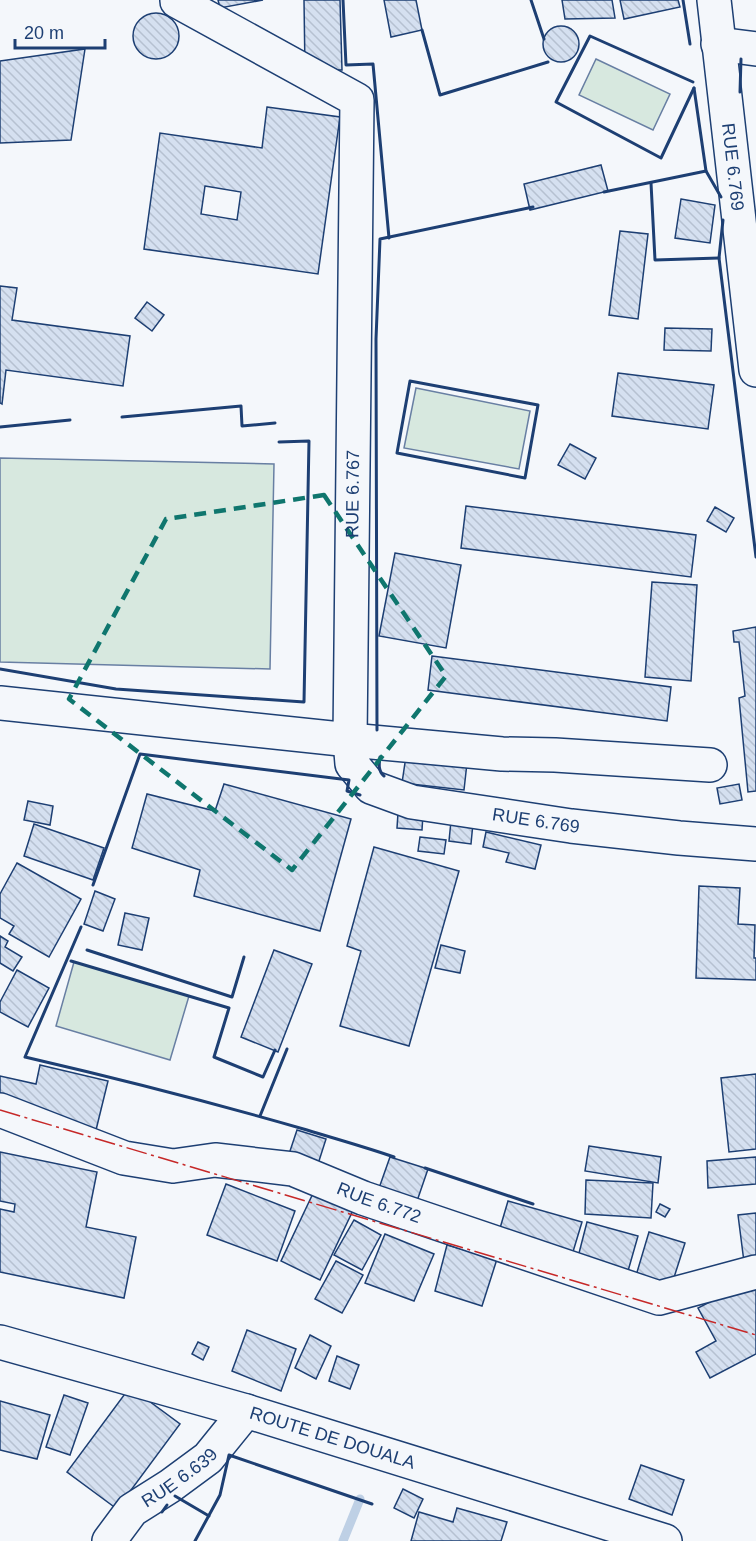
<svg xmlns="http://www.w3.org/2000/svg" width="756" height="1541" viewBox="0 0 756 1541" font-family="Arial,sans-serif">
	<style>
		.green { fill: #d7e8df; stroke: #687fa3; stroke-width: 1.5 }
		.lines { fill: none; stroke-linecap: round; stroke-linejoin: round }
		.stream { stroke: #bed0e5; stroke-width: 9 }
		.building { fill: url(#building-back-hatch); stroke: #1d3f73; stroke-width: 1.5; fill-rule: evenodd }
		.minor-casing { stroke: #1d3f73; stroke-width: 36 }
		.highway-casing { stroke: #1d3f73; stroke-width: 36 }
		.minor { stroke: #f4f7fb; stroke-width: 33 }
		.highway { stroke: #f4f7fb; stroke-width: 33 }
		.wall { stroke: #1d3f73; stroke-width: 3 }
		.power { stroke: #c62828; stroke-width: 1.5; stroke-dasharray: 21 4.5 3 4.5; stroke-linecap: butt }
		.marked { fill: none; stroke: #0f766e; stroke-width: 4.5; stroke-dasharray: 12 8; stroke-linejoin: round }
		.labels { text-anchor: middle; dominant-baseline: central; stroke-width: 4.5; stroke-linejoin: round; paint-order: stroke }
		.street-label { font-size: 18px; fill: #1d3f73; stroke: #f4f7fb }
	</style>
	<defs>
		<pattern id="building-back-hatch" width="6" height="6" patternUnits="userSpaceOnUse" patternTransform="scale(1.5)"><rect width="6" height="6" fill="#d5e0f0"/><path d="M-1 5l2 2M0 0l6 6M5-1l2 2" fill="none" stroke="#b6c1d1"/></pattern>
	</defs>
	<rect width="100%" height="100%" fill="#f4f7fb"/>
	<g class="green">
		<polygon points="596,59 670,94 653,130 579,95"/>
		<polygon points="416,388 530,411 519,469 404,448"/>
		<polygon points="0,458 274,464 270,669 0,662"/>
		<polygon points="74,962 189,996 170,1060 56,1026"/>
	</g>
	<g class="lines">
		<polyline class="stream" points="343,1541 360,1499"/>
	</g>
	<g class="building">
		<polygon points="218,0 263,0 220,8"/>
		<polygon points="304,0 340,0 342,70 305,70"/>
		<polygon points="384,0 416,0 422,30 391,37"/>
		<polygon points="562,0 612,0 615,18 565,19"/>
		<polygon points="620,0 678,0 680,7 624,19"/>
		<circle cx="156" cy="36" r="23"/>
		<circle cx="561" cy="44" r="18"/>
		<polygon points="85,49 71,140 0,143 0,61"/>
		<path d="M 267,107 L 340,117 L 318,274 L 144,249 L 160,133 L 262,148 ZM 205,186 L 241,192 L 237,220 L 201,214 Z"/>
		<polygon points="601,165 608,191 530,210 524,184"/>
		<polygon points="681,199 715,205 710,243 675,238"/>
		<polygon points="620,231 648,234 638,319 609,315"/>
		<polygon points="0,286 17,288 12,320 130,336 123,386 6,370 2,404 0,403"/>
		<polygon points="147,302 164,315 152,331 135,318"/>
		<polygon points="665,328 712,329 711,351 664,350"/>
		<polygon points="618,373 714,385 708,429 612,416"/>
		<polygon points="570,444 596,458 585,479 558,465"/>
		<polygon points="466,506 696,535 691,577 461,548"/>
		<polygon points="715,507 734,518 726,532 707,521"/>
		<polygon points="395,553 461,565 446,648 379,636"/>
		<polygon points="652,582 697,585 691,681 645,677"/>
		<polygon points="756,627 756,791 748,792 739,698 745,696 739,642 734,642 733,631"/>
		<polygon points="432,656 671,687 667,721 428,690"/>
		<polygon points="406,756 467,763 464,790 402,783"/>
		<polygon points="224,784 351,819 320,931 194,896 200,870 132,848 147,794 215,811"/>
		<polygon points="739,784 742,800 720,804 717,788"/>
		<polygon points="28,801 53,806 50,825 24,820"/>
		<polygon points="398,813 423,814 422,830 397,828"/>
		<polygon points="451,821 473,823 471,844 449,841"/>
		<polygon points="34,824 104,848 93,880 24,856"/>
		<polygon points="486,832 541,845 535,869 506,862 509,853 483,847"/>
		<polygon points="420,837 446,840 444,854 418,851"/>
		<polygon points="374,847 459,871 409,1046 340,1026 361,951 347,946"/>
		<polygon points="17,863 81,899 49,957 9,934 14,926 0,918 0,894"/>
		<polygon points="699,886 740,888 738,924 755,925 754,958 756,958 756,980 696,978"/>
		<polygon points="95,891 115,899 103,931 84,924"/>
		<polygon points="125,913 149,918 142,950 118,945"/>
		<polygon points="0,936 8,941 5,947 22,957 13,971 0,963"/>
		<polygon points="441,945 465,951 460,973 435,968"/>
		<polygon points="274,950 312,964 278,1052 241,1037"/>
		<polygon points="17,970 49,988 28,1027 0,1012 0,1002"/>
		<polygon points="40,1065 108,1081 96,1130 0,1107 0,1076 36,1084"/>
		<polygon points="756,1074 756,1149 729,1152 721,1078"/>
		<polygon points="297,1130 326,1139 318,1164 289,1154"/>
		<polygon points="589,1146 661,1157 658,1183 585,1171"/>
		<polygon points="0,1152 97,1172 86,1227 136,1237 124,1298 0,1272 0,1209 14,1212 15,1204 0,1201"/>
		<polygon points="390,1157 428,1169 416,1204 378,1191"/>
		<polygon points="756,1157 756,1184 708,1188 707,1161"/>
		<polygon points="586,1180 653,1183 651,1218 585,1214"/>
		<polygon points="226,1184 295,1211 277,1261 207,1235"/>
		<polygon points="317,1185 356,1204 320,1280 281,1261"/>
		<polygon points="508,1201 582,1222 572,1255 498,1235"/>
		<polygon points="660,1204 670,1209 665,1217 656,1212"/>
		<polygon points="756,1213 756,1261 744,1262 738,1215"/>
		<polygon points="354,1220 381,1235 362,1270 334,1255"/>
		<polygon points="587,1222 638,1236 628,1271 578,1257"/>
		<polygon points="649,1232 685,1243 670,1290 635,1279"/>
		<polygon points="385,1234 434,1254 414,1301 365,1283"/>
		<polygon points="447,1245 497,1259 482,1306 435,1291"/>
		<polygon points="336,1261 363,1275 342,1313 315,1299"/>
		<polygon points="754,1279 756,1282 756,1354 710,1378 696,1352 716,1341 698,1308"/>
		<polygon points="247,1330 296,1349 281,1391 232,1371"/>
		<polygon points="310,1335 331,1346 316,1379 295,1368"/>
		<polygon points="198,1342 209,1347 203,1360 192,1354"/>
		<polygon points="337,1356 359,1365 350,1389 329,1381"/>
		<polygon points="130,1387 180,1424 117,1509 67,1472"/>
		<polygon points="64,1395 88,1403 70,1455 46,1447"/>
		<polygon points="0,1401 50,1415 37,1459 0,1450"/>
		<polygon points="641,1465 684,1480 672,1515 629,1499"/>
		<polygon points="403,1489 423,1499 414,1518 394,1508"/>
		<polygon points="457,1508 507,1522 501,1541 411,1541 419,1512 453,1522"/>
	</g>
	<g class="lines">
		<g class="minor-casing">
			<g id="minor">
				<path id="s1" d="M 714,0 L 756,370"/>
				<polyline points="718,44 756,49"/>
				<path id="s2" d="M 0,703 L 350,740 L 357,100 L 177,1 L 177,0"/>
				<path id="s3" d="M 710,765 L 555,755 L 502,754 L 350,740 L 352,764 L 371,787 L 412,802 L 571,826 L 679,838 L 756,844"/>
				<path id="s4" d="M 0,1110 L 124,1158 L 173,1166 L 215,1160 L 293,1169 L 363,1198 L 659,1298 L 756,1272"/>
				<path id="s5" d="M 109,1541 L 132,1510 L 170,1486 L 208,1458 L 246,1411"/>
			</g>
		</g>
		<g class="highway-casing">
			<g id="highway">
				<path id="s6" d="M 0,1342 L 246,1411 L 665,1541"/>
			</g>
		</g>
		<use href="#minor" class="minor"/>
		<use href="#highway" class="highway"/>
		<g class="wall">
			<polyline points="343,0 346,65 373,64 389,238"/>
			<polyline points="531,0 544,39"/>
			<polyline points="683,0 690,44"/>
			<polyline points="422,30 440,95 548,62"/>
			<polyline points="693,82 590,36 556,102 661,158 694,88"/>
			<polyline points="694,88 706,171 721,197"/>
			<polyline points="740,92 741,59"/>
			<polyline points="651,183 655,260 719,258"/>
			<polyline points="604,192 706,171"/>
			<polyline points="723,220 719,258 756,557"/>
			<polygon points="410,381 538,405 525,478 397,453"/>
			<polyline points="122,417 241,406 242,426 275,423"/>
			<polyline points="0,427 70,420"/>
			<polyline points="0,669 116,689 304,702 309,441 279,442"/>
			<polyline points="377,730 376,339 380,239 533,207"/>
			<path d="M 380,757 C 379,764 378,771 384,776"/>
			<polyline points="93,885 140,754 349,780 347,791 360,795"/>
			<path d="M 81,927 L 25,1057 C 120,1079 214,1103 307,1130 C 336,1139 365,1147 394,1157"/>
			<polyline points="87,950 232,997 244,957"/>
			<polyline points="71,961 229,1008 214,1057 263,1077 275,1050"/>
			<polyline points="260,1116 287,1049"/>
			<polyline points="425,1168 533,1204"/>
			<polyline points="175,1496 209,1516"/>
			<polyline points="162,1512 167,1505"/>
			<polyline points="195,1541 220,1495 229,1455 372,1504"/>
		</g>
		<polyline class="power" points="0,1110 756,1335"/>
	</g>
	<path class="marked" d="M 324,495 L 446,676 L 292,870 L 69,699 L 166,519 Z"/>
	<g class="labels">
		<g class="street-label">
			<text stroke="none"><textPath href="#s1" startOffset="168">RUE 6.769</textPath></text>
			<text stroke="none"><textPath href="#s2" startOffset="598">RUE 6.767</textPath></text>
			<text stroke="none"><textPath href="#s3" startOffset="584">RUE 6.769</textPath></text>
			<text stroke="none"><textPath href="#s4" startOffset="396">RUE 6.772</textPath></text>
			<text stroke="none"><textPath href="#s6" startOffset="346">ROUTE DE DOUALA</textPath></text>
			<text stroke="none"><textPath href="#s5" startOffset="96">RUE 6.639</textPath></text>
		</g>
	</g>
	<path d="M15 39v9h90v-9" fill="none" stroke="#1d3f73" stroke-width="3"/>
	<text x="24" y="39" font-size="18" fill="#1d3f73" stroke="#f4f7fb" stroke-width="4.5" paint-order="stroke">20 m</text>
</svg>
